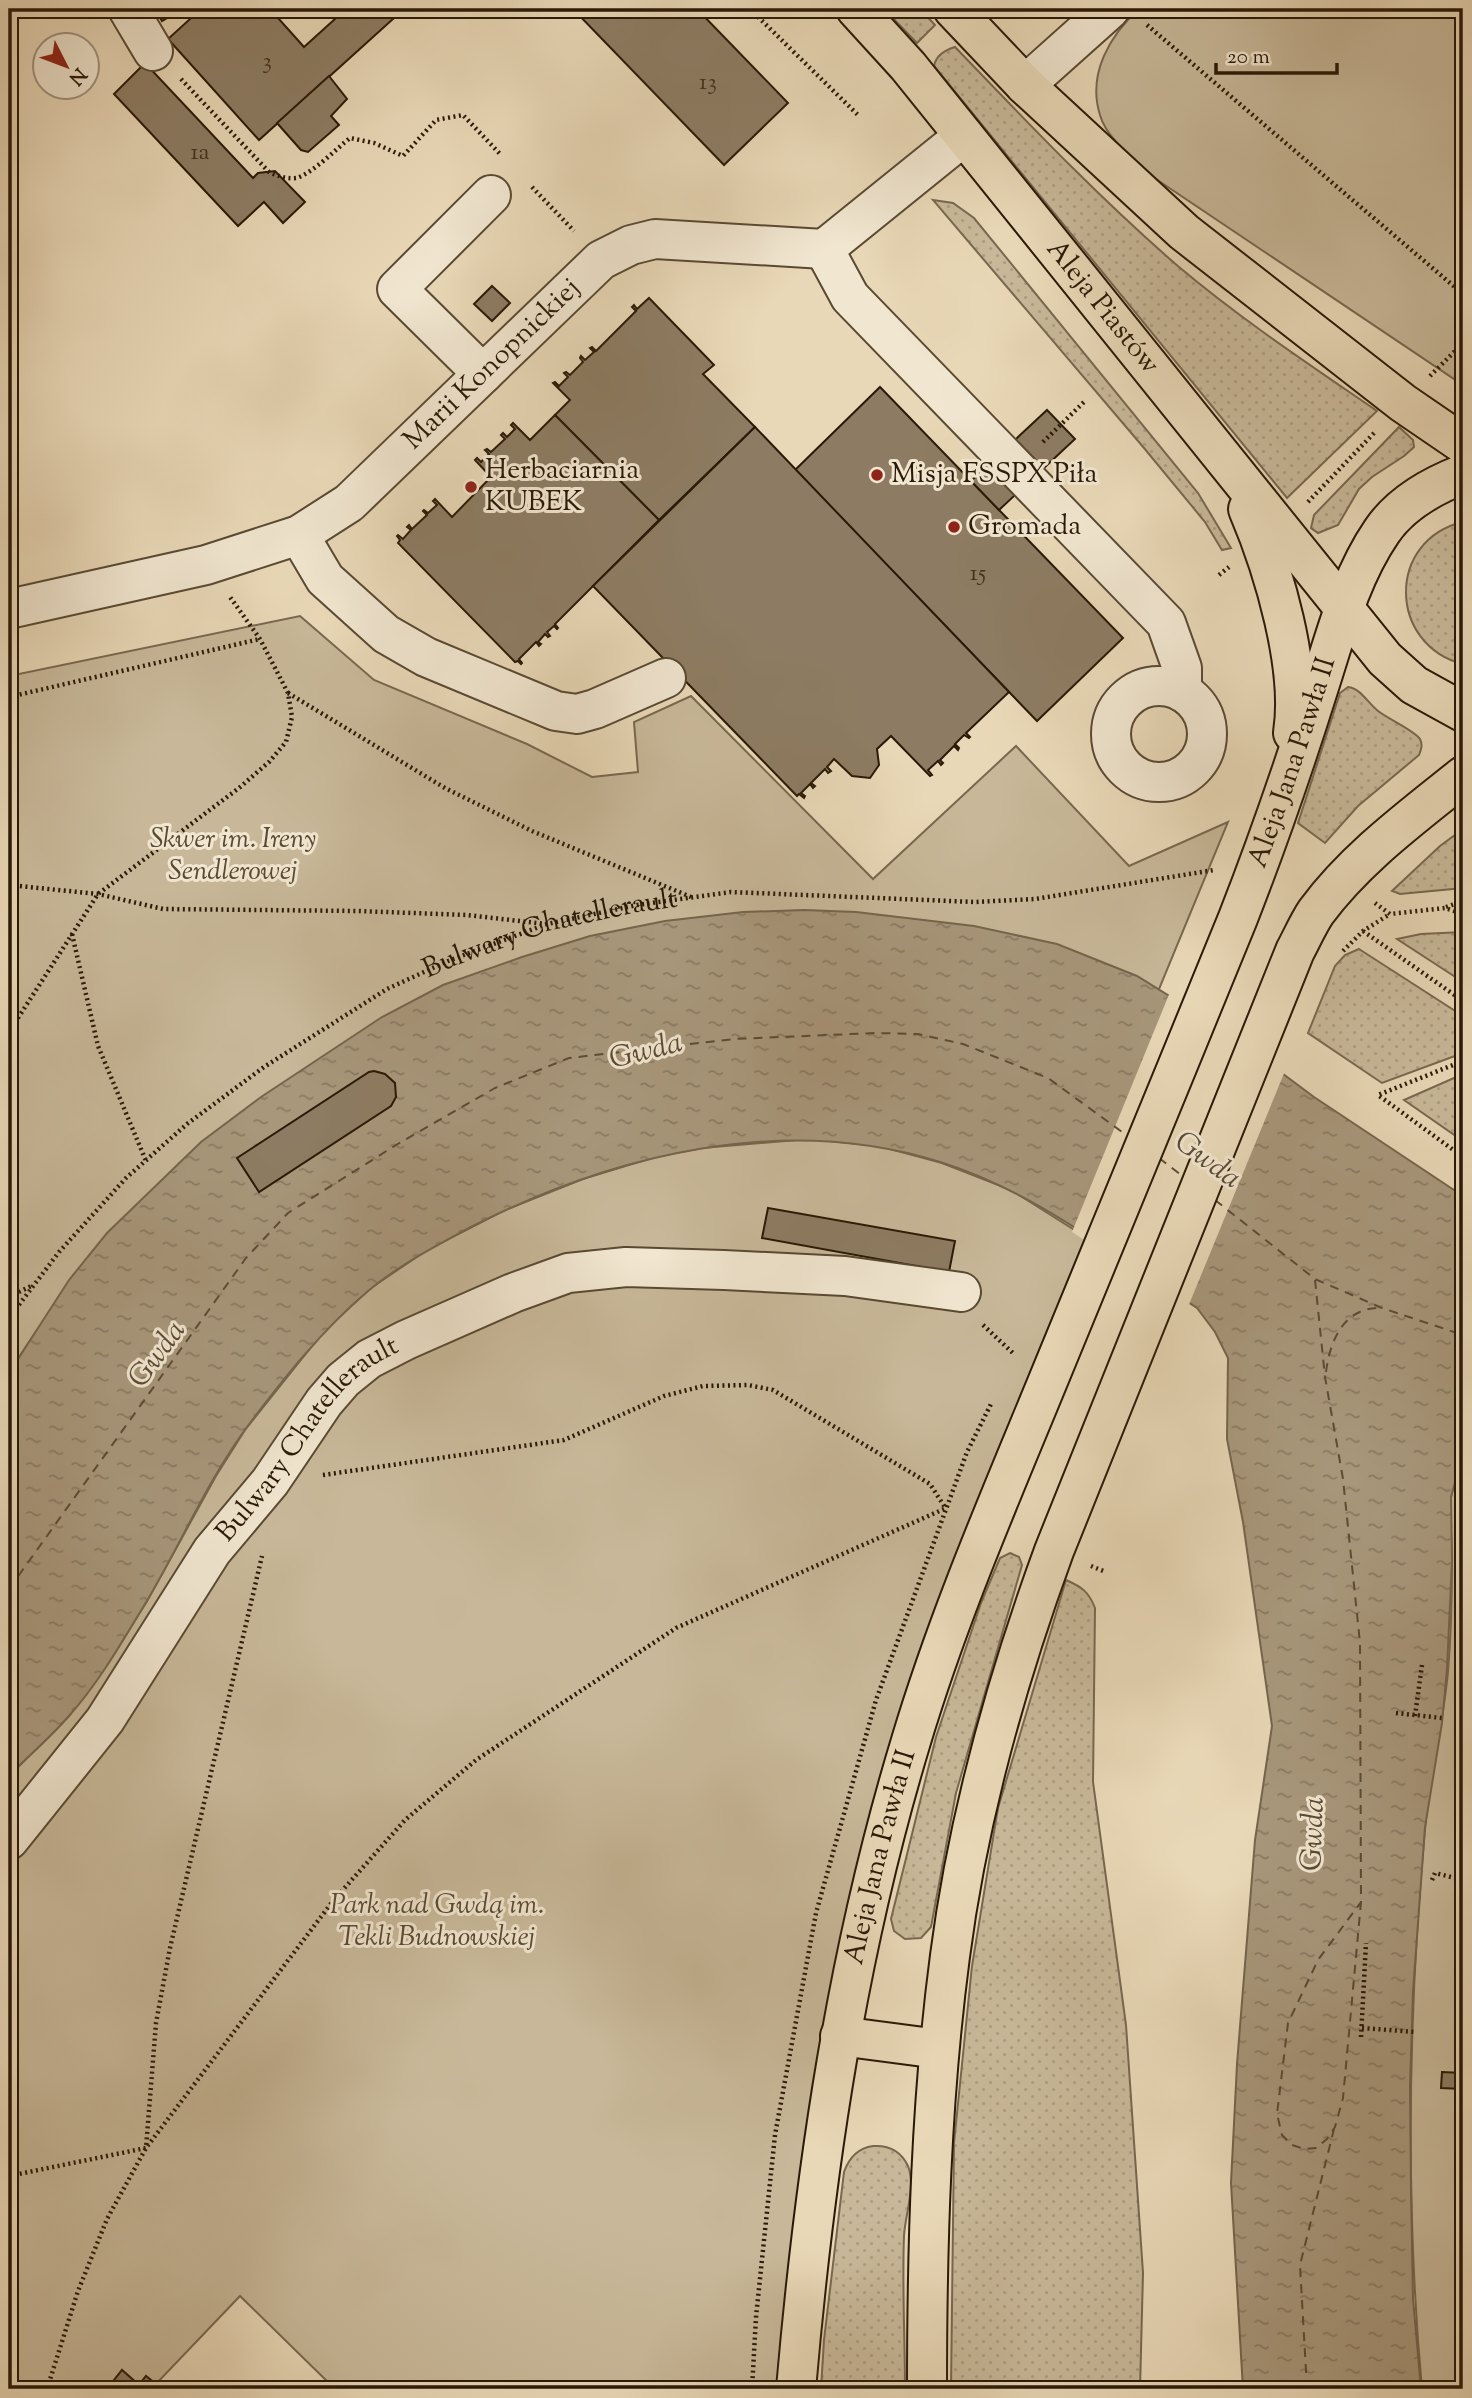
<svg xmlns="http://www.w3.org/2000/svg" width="1472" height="2398" viewBox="0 0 1472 2398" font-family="'Sorts Mill Goudy',serif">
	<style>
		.grass { fill: url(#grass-dots); stroke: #786850; stroke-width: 2 }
		.park { fill: #c8b899; stroke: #786850; stroke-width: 2 }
		.water { fill: url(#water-ripples); stroke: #75654d; stroke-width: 2 }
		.pier { fill: #e9d8b7 }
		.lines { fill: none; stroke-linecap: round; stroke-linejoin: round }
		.ferry { stroke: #5c4b35; stroke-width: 2; stroke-dasharray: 9 7; stroke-linecap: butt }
		.building { fill: #8d7c63; stroke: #291907; stroke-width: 2 }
		.minor-casing { stroke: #594933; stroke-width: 42 }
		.major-casing { stroke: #291907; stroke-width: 42 }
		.path { stroke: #291907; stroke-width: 4.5; stroke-dasharray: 2 3.5; stroke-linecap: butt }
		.minor { stroke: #f1e6d0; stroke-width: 38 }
		.major { stroke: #e9d8b7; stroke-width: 38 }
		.poi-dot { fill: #8f2418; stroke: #f1e6d0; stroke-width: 2.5 }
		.labels { text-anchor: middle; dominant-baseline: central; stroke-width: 6; stroke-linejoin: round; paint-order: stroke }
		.number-label { font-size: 24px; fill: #42321e }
		.street-label { font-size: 28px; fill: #291907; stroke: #f1e6d0 }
		.poi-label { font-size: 28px; fill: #291907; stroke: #f1e6d0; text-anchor: start }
		.park-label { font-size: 28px; font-style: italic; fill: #594933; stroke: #f1e6d0 }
		.water-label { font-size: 30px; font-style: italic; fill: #5c4b35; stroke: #f1e6d0 }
	</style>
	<defs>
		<pattern id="grass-dots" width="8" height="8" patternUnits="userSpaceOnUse" patternTransform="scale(1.75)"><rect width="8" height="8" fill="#c8b899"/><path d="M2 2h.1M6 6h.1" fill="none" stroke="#ac9e82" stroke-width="1.8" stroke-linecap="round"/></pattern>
		<pattern id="water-ripples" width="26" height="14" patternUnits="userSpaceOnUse" patternTransform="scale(1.75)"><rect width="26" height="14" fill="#a8977b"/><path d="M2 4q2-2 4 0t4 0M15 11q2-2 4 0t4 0" fill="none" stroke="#897a63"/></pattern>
	</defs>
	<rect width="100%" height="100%" fill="#e9d8b7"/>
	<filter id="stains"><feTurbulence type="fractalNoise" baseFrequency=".00286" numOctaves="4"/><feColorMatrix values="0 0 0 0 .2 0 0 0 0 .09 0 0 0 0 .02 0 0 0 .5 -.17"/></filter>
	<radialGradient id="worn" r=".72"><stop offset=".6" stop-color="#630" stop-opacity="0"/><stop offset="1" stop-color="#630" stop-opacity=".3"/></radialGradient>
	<g class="grass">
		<polygon points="884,9 920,9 935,25 917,43"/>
		<path d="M 955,47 C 1028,123 1100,199 1179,267 C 1242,320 1310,365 1377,411 L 1287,498 L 934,66 C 936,55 945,50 955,47 Z"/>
		<polygon points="933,200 953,203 974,218 1198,493 1231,548 1222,550 1205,522 1144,448"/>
		<polygon points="1399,427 1413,440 1414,447 1404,456 1372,477 1359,489 1338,525 1318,533 1311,528 1314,515"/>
		<path d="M 1463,522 L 1463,664 C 1388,645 1386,540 1463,522 Z"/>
		<path d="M 1348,687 C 1360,688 1368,703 1378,711 C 1388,719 1414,730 1420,739 C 1423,745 1421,750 1419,755 L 1358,806 L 1325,843 L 1298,823 L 1340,693 Z"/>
		<polygon points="1463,829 1463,888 1400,894 1392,891 1440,846"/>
		<polygon points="1463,932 1463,982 1397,939 1421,934"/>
		<polygon points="1359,949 1463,1016 1463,1053 1382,1083 1308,1033 1335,966 1345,955"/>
		<polygon points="1463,1074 1463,1141 1404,1100"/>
		<polygon points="1010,1553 1019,1557 1022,1565 956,1793 931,1927 921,1938 905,1939 894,1931 891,1919 936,1737 981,1603 1000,1558"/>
		<path d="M 1066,1580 C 1082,1587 1089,1592 1095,1608 L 1093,1782 L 1126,2025 L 1143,2273 L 1140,2389 L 951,2389 L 954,2143 L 972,1966 L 998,1808 Z"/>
		<path d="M 873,2146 C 888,2145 901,2151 908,2166 C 916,2186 905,2215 904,2236 C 902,2287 905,2339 905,2389 L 821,2389 L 824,2340 L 844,2172 C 849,2158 858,2148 873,2146 Z"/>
	</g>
	<g class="park">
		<path d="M 1139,9 L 1463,9 L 1463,385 L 1153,177 C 1136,161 1106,138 1100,115 C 1087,74 1110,35 1139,9 Z"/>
		<polygon points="300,616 374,680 527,744 592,777 638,772 634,722 691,696 873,879 1016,746 1129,866 1228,822 1157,994 37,1330 9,1372 9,676"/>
		<polygon points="809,1139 879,1146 942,1163 1011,1190 1103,1248 911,1740 796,2389 335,2389 240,2296 156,2384 146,2376 139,2385 122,2370 107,2389 9,2389 9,1776 69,1716 106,1666 146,1603 216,1476 245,1430 324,1331 371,1288 427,1250 505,1210 583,1179 655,1157 702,1148"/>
		<path d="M 1463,1457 L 1463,2389 L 1422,2389 C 1405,2203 1408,2016 1425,1829 C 1430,1776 1443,1725 1448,1672 C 1451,1635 1452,1598 1452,1561 C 1452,1540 1449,1518 1451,1497 C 1453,1484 1458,1470 1463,1457 Z"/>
	</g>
	<path class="water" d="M 804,910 L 856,912 L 974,926 L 1057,944 L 1137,976 L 1221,1028 L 1314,1097 L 1463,1196 L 1463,1454 L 1451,1497 L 1452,1561 L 1447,1669 L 1442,1723 L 1425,1827 L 1413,1992 L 1410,2086 L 1411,2190 L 1413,2298 L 1421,2389 L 1243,2389 L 1231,2183 L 1237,2064 L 1255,1840 L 1272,1726 L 1243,1522 L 1227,1439 L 1228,1358 L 1215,1332 L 1197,1308 C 1115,1256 1034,1191 940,1162 C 783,1113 614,1154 471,1227 C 436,1246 399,1265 368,1291 C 322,1330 284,1378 247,1427 C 207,1481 180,1546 145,1604 C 122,1642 98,1684 68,1717 C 50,1738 28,1756 9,1776 L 9,1373 L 69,1280 L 107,1233 L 201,1142 L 261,1097 L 382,1017 L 443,985 L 522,957 L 590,936 L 665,921 L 743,912 Z"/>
	<polygon class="pier" points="1170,992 1223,1025 1285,1071 1188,1307 1072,1232"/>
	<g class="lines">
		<g class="ferry">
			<polyline points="1159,1158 1185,1178"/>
			<polyline points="1215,1200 1315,1279 1382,1308 1463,1335"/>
			<polyline points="1315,1280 1325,1377 1343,1479 1360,1643 1361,1902 1343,2098 1335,2127 1327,2139 1316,2148 1304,2149 1292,2145 1282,2135 1277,2114 1288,2023 1318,1960 1361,1902"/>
			<path d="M 1326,1372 C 1330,1340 1344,1307 1381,1308"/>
			<polyline points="9,1589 246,1258 288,1213 396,1145 495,1088 569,1058 734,1039 876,1033 918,1034 963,1044 1048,1078 1129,1137"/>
			<polyline points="1307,2389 1300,2265 1334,2129"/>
		</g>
	</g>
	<g class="building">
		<polygon points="155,9 182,9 162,21"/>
		<polygon points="201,9 270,9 304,47 346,9 404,9 259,140 168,39"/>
		<polygon points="573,9 697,9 788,103 724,165"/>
		<polygon points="145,63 253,178 258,173 275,171 305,202 283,223 264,202 238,226 114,94"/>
		<polygon points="329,76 347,99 331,116 339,125 308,152 301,150 277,123"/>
		<polygon points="492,286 510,303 492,321 474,304"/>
		<polygon points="649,298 714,365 703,374 755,427 659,520 555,415 570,400 553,383 555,382 559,386 568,377 564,373 566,372 570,375 583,362 580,358 581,356 585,360 594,352 590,348 592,347 596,351 636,311 632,307 634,305 637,309"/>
		<polygon points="880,387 1123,638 1037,721 795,470"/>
		<polygon points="1047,410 1075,439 999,510 971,481"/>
		<polygon points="555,415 659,520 555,624 558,628 557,629 554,626 547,632 550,636 548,637 545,634 538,642 541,644 539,646 536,642 519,659 522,663 521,664 518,661 515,662 398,543 400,540 397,536 398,535 403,539 411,530 407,527 409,525 412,529 427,515 423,511 424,510 428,513 437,505 433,501 435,499 452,517 491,477 475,460 477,458 481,462 489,454 485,450 487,449 491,452 505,439 501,435 503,433 507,437 515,429 511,425 513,423 530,440"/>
		<polygon points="755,427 1009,692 966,733 970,737 969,738 964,735 955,744 959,748 958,750 954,746 940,760 943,763 941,765 938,761 928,770 932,775 930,776 891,736 877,749 879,765 870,778 852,776 834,759 827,767 831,771 828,773 825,769 811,783 815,786 813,788 810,784 801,793 805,796 804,798 799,794 797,796 593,586"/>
		<polygon points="374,1071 385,1074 395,1083 396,1097 391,1106 259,1192 237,1158 369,1072"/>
		<polygon points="768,1208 955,1241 949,1272 762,1238"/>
		<polygon points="1442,2072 1463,2073 1463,2089 1441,2088"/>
		<polygon points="122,2370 139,2385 143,2389 107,2389"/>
		<polygon points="146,2376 156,2384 151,2389 143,2389 139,2385"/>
	</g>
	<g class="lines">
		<g class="minor-casing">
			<g id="minor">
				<polyline points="128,9 153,51"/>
				<polyline points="1025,85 1110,9"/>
				<polyline points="824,249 850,297 1166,623 1182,668 1182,692"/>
				<polyline points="483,374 397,289 491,195"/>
				<polyline points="299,535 325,579 386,634 426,657 556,711 577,714 595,709 666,678"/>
				<path id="s2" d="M 9,609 L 206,565 L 299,535 L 349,503 L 601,260 L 631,245 L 655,239 L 824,249 L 964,136"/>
				<circle cx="1159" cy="734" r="48"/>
				<path id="s3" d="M 9,1840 L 105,1720 L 212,1551 L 270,1482 L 324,1402 L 343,1380 L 369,1359 L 406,1340 L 513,1293 L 568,1273 L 626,1267 L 724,1270 L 845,1276 L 961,1292"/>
			</g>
		</g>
		<g class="major-casing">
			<g id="major">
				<path id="s4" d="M 856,9 L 908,66 L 1385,659 L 1414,685 L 1463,712"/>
				<polyline points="953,9 1025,85 1184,232 1403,403 1463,444"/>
				<path d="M 1248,509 C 1274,570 1303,668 1293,733"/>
				<polyline points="840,2036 939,2049"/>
				<path id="s5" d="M 796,2389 C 815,2169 847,1952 911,1741 C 949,1614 1002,1493 1052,1371 C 1115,1220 1176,1069 1238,918 C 1267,844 1293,769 1317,693 C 1335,638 1349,579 1382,531 C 1401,503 1432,486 1463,474"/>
				<path d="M 927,2389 C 927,2244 931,2099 950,1956 C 968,1817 1006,1682 1054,1551 L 1295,951 C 1302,938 1308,924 1316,912 C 1356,858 1411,818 1463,776"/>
			</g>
		</g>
		<g class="path">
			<polyline points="750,9 858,115"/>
			<polyline points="1147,25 1463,294"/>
			<path d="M 181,79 L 269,172 C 278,176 286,179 296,178 C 312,174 336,149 350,138 L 374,143 L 403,156 L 436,120 L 463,115 L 501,155"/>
			<polyline points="532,187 574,231"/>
			<polyline points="1430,376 1463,343"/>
			<polyline points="1043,442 1085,401"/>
			<polyline points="1308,502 1375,432"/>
			<polyline points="1219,575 1229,567"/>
			<polyline points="288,693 445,788 532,831 691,897"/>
			<polyline points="9,697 260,639"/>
			<polyline points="9,885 98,894 163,909 358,911 467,915 546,924"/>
			<polyline points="1375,903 1390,914 1445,908 1463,914"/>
			<polyline points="1446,907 1463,901"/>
			<polyline points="1363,931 1463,1001"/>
			<polyline points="72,934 98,1046 146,1161"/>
			<polyline points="1343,951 1363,931 1390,914"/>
			<polyline points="9,1032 98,894 239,788 269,762 286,742 292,717 288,693 260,639 230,597"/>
			<polyline points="1463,1061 1378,1095 1463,1157"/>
			<polyline points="9,1297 33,1285"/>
			<path id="s1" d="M 9,1318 L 59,1252 L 126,1178 L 187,1124 L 264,1067 L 387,989 L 448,961 L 547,924 L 637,905 L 731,892 L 975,902 L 1035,899 L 1214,870"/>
			<polyline points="983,1325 1015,1355"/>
			<polyline points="323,1475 564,1440 664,1396 703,1386 748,1385 773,1390 930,1484 946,1509"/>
			<polyline points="1091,1566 1106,1572"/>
			<polyline points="1396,1713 1442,1718"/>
			<polyline points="1415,1716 1422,1665"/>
			<polyline points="1432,1880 1435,1873 1463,1880"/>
			<polyline points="1362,2028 1416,2032"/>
			<polyline points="1361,2037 1366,1943"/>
			<polyline points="9,2176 146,2148 156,2023 170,1948 262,1556"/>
			<polyline points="47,2389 78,2291 107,2219 146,2148 333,1901 405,1820 476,1760 676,1628 944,1509"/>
			<polyline points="752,2389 756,2317 775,2135 816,1913 876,1700 967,1452 992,1402"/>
		</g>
		<use href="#minor" class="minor"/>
		<use href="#major" class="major"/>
	</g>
	<g class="poi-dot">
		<circle cx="877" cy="475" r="7"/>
		<circle cx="471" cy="487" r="7"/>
		<circle cx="954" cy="527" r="7"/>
	</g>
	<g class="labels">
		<g class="number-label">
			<text x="267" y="62">3</text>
			<text x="708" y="83">13</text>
			<text x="200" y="153">1a</text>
			<text x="978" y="574">15</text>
		</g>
		<g class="street-label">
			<text stroke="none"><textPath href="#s4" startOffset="387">Aleja Piastów</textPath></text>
			<text stroke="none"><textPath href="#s2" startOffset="558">Marii Konopnickiej</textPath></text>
			<text stroke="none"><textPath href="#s5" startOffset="1710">Aleja Jana Pawła II</textPath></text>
			<text stroke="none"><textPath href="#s1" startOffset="679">Bulwary Chatellerault</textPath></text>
			<text stroke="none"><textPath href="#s3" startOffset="502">Bulwary Chatellerault</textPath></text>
			<text stroke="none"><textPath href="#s5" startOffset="539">Aleja Jana Pawła II</textPath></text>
		</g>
		<g class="poi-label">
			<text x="485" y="471">Herbaciarnia<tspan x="485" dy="32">KUBEK</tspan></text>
			<text x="891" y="475">Misja FSSPX Piła</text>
			<text x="968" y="527">Gromada</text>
		</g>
		<g class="park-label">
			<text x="233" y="840">Skwer im. Ireny<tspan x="233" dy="32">Sendlerowej</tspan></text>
			<text x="437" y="1906">Park nad Gwdą im.<tspan x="437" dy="32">Tekli Budnowskiej</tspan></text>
		</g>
		<g class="water-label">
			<text transform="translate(646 1052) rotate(-14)">Gwda</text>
			<text transform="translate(1207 1161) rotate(36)">Gwda</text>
			<text transform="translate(158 1355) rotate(-54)">Gwda</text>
			<text transform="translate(1314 1834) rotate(-88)">Gwda</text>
		</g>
	</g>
	<rect width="1472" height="2398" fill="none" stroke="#e9d8b7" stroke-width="35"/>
	<rect x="10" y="10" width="1451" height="2377" fill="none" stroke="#291907" stroke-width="3.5"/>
	<rect x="18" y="18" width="1437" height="2363" fill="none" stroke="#291907" stroke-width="2"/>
	<g transform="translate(66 66) rotate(132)"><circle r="33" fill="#f1e6d0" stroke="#a19480" stroke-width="2"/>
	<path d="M0-5L12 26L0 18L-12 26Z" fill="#8f2418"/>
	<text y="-10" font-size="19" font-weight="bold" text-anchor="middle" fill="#291907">N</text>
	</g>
	<path d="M1216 63v10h121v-10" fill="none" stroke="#291907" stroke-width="3.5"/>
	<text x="1227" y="63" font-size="21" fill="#291907" stroke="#f1e6d0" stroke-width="5" paint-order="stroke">20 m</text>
	<rect width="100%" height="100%" filter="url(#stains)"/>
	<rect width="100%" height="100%" fill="url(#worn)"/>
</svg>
